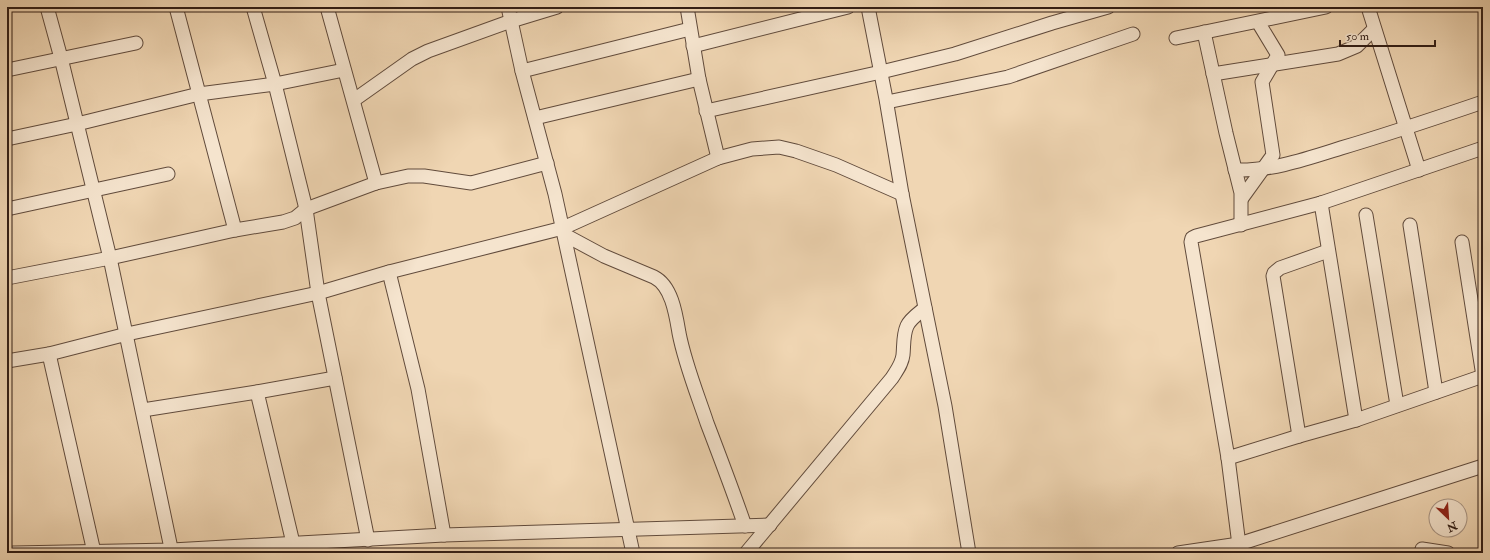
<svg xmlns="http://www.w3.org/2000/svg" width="1490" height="560" viewBox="0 0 1490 560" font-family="'IM FELL Double Pica',serif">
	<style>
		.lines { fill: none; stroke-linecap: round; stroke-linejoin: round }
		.minor-casing { stroke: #614b3c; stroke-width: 15 }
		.minor { stroke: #f5e4ce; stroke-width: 13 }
	</style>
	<rect width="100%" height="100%" fill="#f0d6b3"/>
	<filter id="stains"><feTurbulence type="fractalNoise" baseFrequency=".005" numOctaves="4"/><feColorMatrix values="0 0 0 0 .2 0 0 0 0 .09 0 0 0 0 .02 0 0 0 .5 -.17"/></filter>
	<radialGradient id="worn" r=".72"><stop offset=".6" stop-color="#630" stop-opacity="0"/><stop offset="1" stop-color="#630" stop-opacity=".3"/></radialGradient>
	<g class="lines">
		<g class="minor-casing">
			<g id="minor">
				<polyline points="47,7 61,58 110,258 172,553"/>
				<polyline points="176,7 235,230"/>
				<polyline points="253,7 275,84 306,209 318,293 368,540"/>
				<polyline points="327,7 376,183"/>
				<polyline points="508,7 522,71 555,194 633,553"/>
				<polyline points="687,7 699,79 718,158"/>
				<polyline points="868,7 886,99 902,194 945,406 969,553"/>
				<polyline points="1368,7 1419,170"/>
				<polyline points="1204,32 1226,133 1241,193 1241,225"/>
				<polyline points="1176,38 1326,7"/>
				<polyline points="693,46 848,7"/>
				<polyline points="7,70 136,43"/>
				<polyline points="522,71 690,29"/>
				<polyline points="1213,74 1338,54 1357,46 1374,29"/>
				<polyline points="354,100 412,59 428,51 511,21 557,7"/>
				<polyline points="887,102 1008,77 1133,34"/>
				<polyline points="706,111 881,72 955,54 1052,23 1108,7"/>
				<polyline points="535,118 699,79"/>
				<polyline points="7,139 77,124 199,94 275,84 344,70"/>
				<path d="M 1235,170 C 1272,171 1306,159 1341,148 C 1389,134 1436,118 1483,102"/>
				<polyline points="1242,198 1273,155 1262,82 1278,55 1258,22"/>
				<polyline points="1321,203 1356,420"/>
				<polyline points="7,209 168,174"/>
				<polyline points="1366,215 1397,405"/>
				<polyline points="1410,225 1436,392"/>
				<path d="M 565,235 L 604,256 L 654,277 C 672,286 676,315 679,333 C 685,364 697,393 707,423 C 720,457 733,491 745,526"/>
				<polyline points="1462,242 1483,376"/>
				<polyline points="389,272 418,389 444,535"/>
				<polyline points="7,278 110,258 235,230 283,222 295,218 306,209 376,183 408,176 424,176 471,183 547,163"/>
				<polyline points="49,354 94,552"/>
				<polyline points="7,361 49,354 127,334 318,293 389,272 563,228 718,158 752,149 779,147 796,151 836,165 902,194"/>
				<polyline points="257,392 293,543"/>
				<polyline points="143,410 257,392 335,378"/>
				<polyline points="1299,436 1273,276 1274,273 1280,268 1328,251"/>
				<polyline points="1228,458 1299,436 1356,420 1483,376"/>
				<polyline points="1422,549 1448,553"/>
				<polyline points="13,553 172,550 444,535 770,525"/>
				<path d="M 746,553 L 892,378 C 897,370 902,364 903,355 C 904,345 903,335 907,326 C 910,319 919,313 925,308"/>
				<polyline points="1178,553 1239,544 1483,466"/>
				<polyline points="1240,553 1228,458 1191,242 1192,238 1196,236 1321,203 1483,148"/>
			</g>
		</g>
		<use href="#minor" class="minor"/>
	</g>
	<rect width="1490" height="560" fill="none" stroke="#f0d6b3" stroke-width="24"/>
	<rect x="8" y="8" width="1474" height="544" fill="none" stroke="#311d15" stroke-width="2"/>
	<rect x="12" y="12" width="1466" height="536" fill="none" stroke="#311d15"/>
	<g transform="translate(1448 518) rotate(155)"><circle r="19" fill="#f5e4ce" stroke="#a79484"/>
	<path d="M0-3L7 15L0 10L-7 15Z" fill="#8f2418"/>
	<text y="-6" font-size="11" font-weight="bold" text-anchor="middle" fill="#311d15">N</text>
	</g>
	<path d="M1340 40v6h95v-6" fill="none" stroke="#311d15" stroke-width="2"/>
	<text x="1346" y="40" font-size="12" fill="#311d15" stroke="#f5e4ce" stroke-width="3" paint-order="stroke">50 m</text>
	<rect width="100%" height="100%" filter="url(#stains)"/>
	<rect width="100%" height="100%" fill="url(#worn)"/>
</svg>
